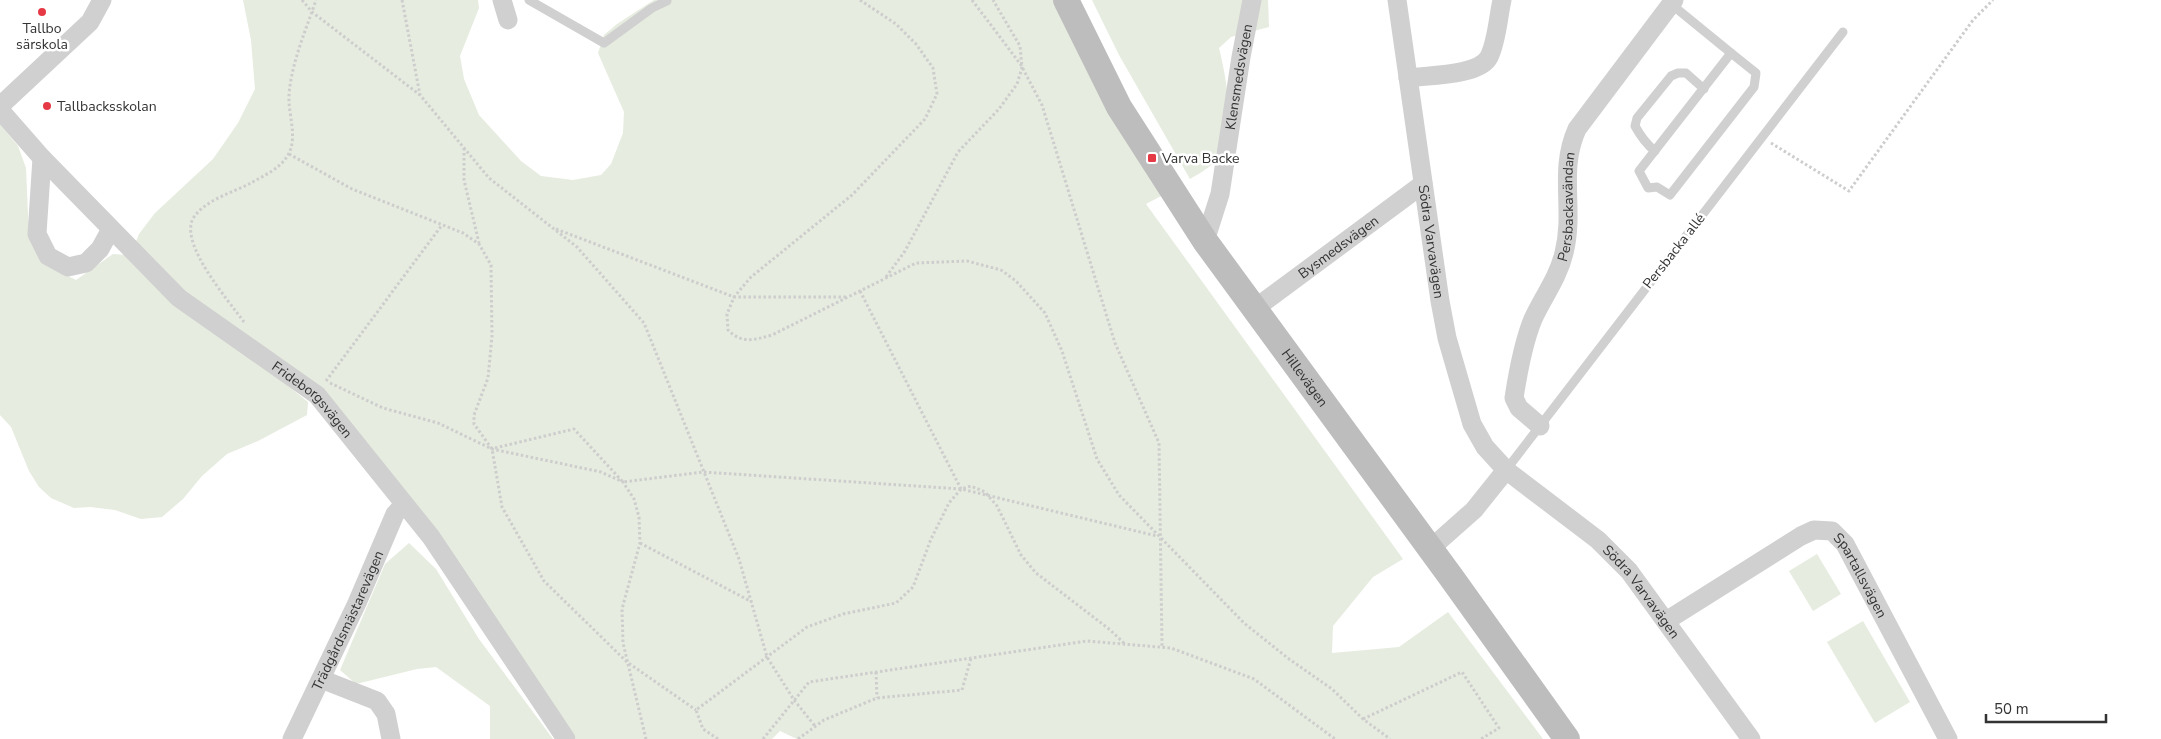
<svg xmlns="http://www.w3.org/2000/svg" width="2161" height="739" viewBox="0 0 2161 739" font-family="'Nunito Sans',sans-serif">
	<style>
		.green { fill: #e6ecdf }
		.lines { fill: none; stroke-linecap: round; stroke-linejoin: round }
		.path { stroke: #cdcdcd; stroke-width: 3; stroke-dasharray: 2.5 2.5; stroke-linecap: butt }
		.lane { stroke: #d0d0d0; stroke-width: 9 }
		.street { stroke: #d0d0d0; stroke-width: 19 }
		.secondary { stroke: #bdbdbd; stroke-width: 26 }
		.poi-dot { fill: #e63946; stroke: #fff; stroke-width: 2 }
		.labels { text-anchor: middle; dominant-baseline: central; stroke-width: 5; stroke-linejoin: round; paint-order: stroke }
		.poi-label { font-size: 14px; fill: #333; stroke: #fff; text-anchor: start }
		.street-label { font-size: 14px; fill: #333; stroke: #fff }
	</style>
	<rect width="100%" height="100%" fill="#fff"/>
	<g class="green">
		<polygon points="243,0 478,0 479,8 460,56 464,79 479,115 521,161 541,176 573,180 601,175 611,164 623,133 624,112 598,53 604,35 617,24 654,0 1057,0 1163,195 1146,204 1403,559 1373,577 1333,626 1332,653 1399,647 1448,612 1543,739 797,739 780,731 772,739 576,739 459,564 323,390 285,361 176,289 135,244 139,234 155,213 213,159 238,123 255,89 251,40"/>
		<path d="M 1092,0 L 1268,0 L 1269,27 L 1231,37 L 1219,48 C 1226,76 1235,125 1222,152 C 1215,165 1202,172 1190,179 L 1119,55 Z"/>
		<polygon points="0,124 18,146 26,168 29,237 58,271 76,280 113,254 126,255 308,402 307,415 258,441 227,454 202,476 183,499 162,517 141,519 115,510 90,507 74,508 51,498 39,487 29,471 11,427 0,415"/>
		<polygon points="409,543 436,569 479,639 553,739 490,739 490,706 436,667 417,669 356,684 340,670 385,564"/>
		<polygon points="1817,554 1841,594 1813,611 1789,571"/>
		<polygon points="1863,621 1910,702 1875,723 1827,642"/>
	</g>
	<g class="lines">
		<g class="path">
			<polyline points="302,0 312,12 420,95"/>
			<polyline points="402,0 420,95 489,178 577,247 644,323 739,559 767,657 794,700 815,726"/>
			<path d="M 860,0 L 896,24 L 916,44 L 933,68 L 937,94 L 925,119 L 852,195 L 751,277 L 734,297 L 727,314 L 728,330 C 742,344 754,340 772,335 L 916,263 L 967,261 L 1001,270 L 1016,281 L 1045,313 L 1062,351 L 1097,459 L 1119,495 L 1244,623 L 1289,659 L 1332,689 L 1363,719 L 1390,739"/>
			<polyline points="972,0 1021,65 1042,105 1115,343 1159,443 1162,646"/>
			<polyline points="1771,143 1849,191 1973,20 1993,0"/>
			<polyline points="464,148 464,180 479,243"/>
			<polyline points="289,154 352,189 463,233 479,244 491,265 492,336 488,378 474,415 474,424 492,449 502,507 544,581 627,662 696,710"/>
			<polyline points="556,229 734,297 847,297"/>
			<polyline points="886,277 905,251 958,152 999,109 1017,84 1022,68 1020,46 993,0"/>
			<polyline points="860,291 961,489"/>
			<path d="M 244,322 C 229,301 177,242 194,217 C 206,200 231,193 249,184 C 263,176 280,169 288,155 C 297,140 290,119 289,102 C 288,71 306,30 316,0"/>
			<polyline points="326,381 442,225"/>
			<polyline points="330,383 383,408 438,423 492,449 601,472 623,482 634,499 639,517 640,543 622,609 623,643 646,739"/>
			<polyline points="495,448 574,429 623,482 703,472 961,489 1157,536"/>
			<polyline points="640,543 752,602"/>
			<polyline points="876,672 877,698"/>
			<polyline points="1363,719 1462,672 1499,728 1481,739"/>
			<polyline points="718,739 703,729 696,710 807,627 843,614 896,603 913,587 931,539 949,503 961,489 971,486 985,492 997,506 1021,555 1036,573 1109,629 1125,644"/>
			<polyline points="763,739 809,682 1087,641 1171,648 1254,679 1335,739"/>
			<polyline points="798,739 824,720 877,698 962,690 971,658"/>
		</g>
		<g class="lane">
			<polyline points="529,0 604,43 652,8 667,1"/>
			<polyline points="1671,4 1731,53"/>
			<polygon points="1731,53 1756,73 1754,87 1670,195 1657,187 1648,188 1639,171"/>
			<path d="M 1655,151 C 1646,144 1641,137 1635,126 L 1637,118 L 1671,76 L 1678,73 L 1686,73 L 1704,89"/>
			<polyline points="1506,470 1843,32"/>
		</g>
		<g class="street">
			<polyline points="502,0 508,20"/>
			<path id="s1" d="M 1397,0 L 1440,301 L 1447,338 L 1472,424 L 1485,447 L 1506,470 L 1598,540 L 1629,571 L 1751,739"/>
			<path d="M 1408,78 C 1428,75 1479,76 1489,57 C 1497,41 1498,18 1502,0"/>
			<polyline points="0,106 90,22 102,0"/>
			<path id="s2" d="M 0,110 L 42,158 L 179,298 L 317,395 L 431,537 L 566,739"/>
			<polyline points="42,158 37,234 48,256 68,267 86,263 100,249 111,229"/>
			<path id="s3" d="M 1205,241 L 1220,194 L 1241,57 L 1252,0"/>
			<path id="s4" d="M 1253,310 L 1423,184"/>
			<path id="s5" d="M 1540,426 L 1519,408 L 1514,398 C 1518,372 1523,343 1533,319 C 1543,297 1558,278 1564,253 C 1575,209 1558,171 1577,129 L 1674,0"/>
			<polyline points="1430,549 1474,510 1506,470"/>
			<path id="s6" d="M 1666,621 L 1801,536 L 1814,530 L 1832,531 L 1845,544 L 1948,739"/>
			<polyline points="321,679 377,701 386,714 391,739"/>
			<path id="s7" d="M 292,739 L 357,603 L 395,514 L 404,504"/>
		</g>
		<path class="secondary" id="s8" d="M 1066,0 L 1119,107 L 1205,241 L 1451,577 L 1567,739"/>
	</g>
	<g class="poi-dot">
		<circle cx="42" cy="12" r="5"/>
		<circle cx="47" cy="106" r="5"/>
		<rect x="1147" y="153" width="10" height="10" rx="2.5"/>
	</g>
	<g class="labels">
		<g class="poi-label">
			<text x="42" y="28" text-anchor="middle">Tallbo<tspan x="42" dy="16">särskola</tspan></text>
			<text x="57" y="106">Tallbacksskolan</text>
			<text x="1162" y="158">Varva Backe</text>
		</g>
		<g class="street-label">
			<text stroke="none"><textPath href="#s3" startOffset="168">Klensmedsvägen</textPath></text>
			<text stroke="none"><textPath href="#s5" startOffset="240">Persbackavändan</textPath></text>
			<text stroke="none"><textPath href="#s1" startOffset="244">Södra Varvavägen</textPath></text>
			<text stroke="none"><textPath href="#s4" startOffset="106">Bysmedsvägen</textPath></text>
			<text transform="translate(1674 251) rotate(-52)">Persbacka allé</text>
			<text stroke="none"><textPath href="#s8" startOffset="448">Hillevägen</textPath></text>
			<text stroke="none"><textPath href="#s2" startOffset="428">Frideborgsvägen</textPath></text>
			<text stroke="none"><textPath href="#s6" startOffset="245">Spartallsvägen</textPath></text>
			<text stroke="none"><textPath href="#s1" startOffset="672">Södra Varvavägen</textPath></text>
			<text stroke="none"><textPath href="#s7" startOffset="131">Trädgårdsmästarevägen</textPath></text>
		</g>
	</g>
	<path d="M1986 714v8h120v-8" fill="none" stroke="#333333" stroke-width="2.5"/>
	<text x="1994" y="714" font-size="15" fill="#333333" stroke="#ffffff" stroke-width="4" paint-order="stroke">50 m</text>
</svg>
